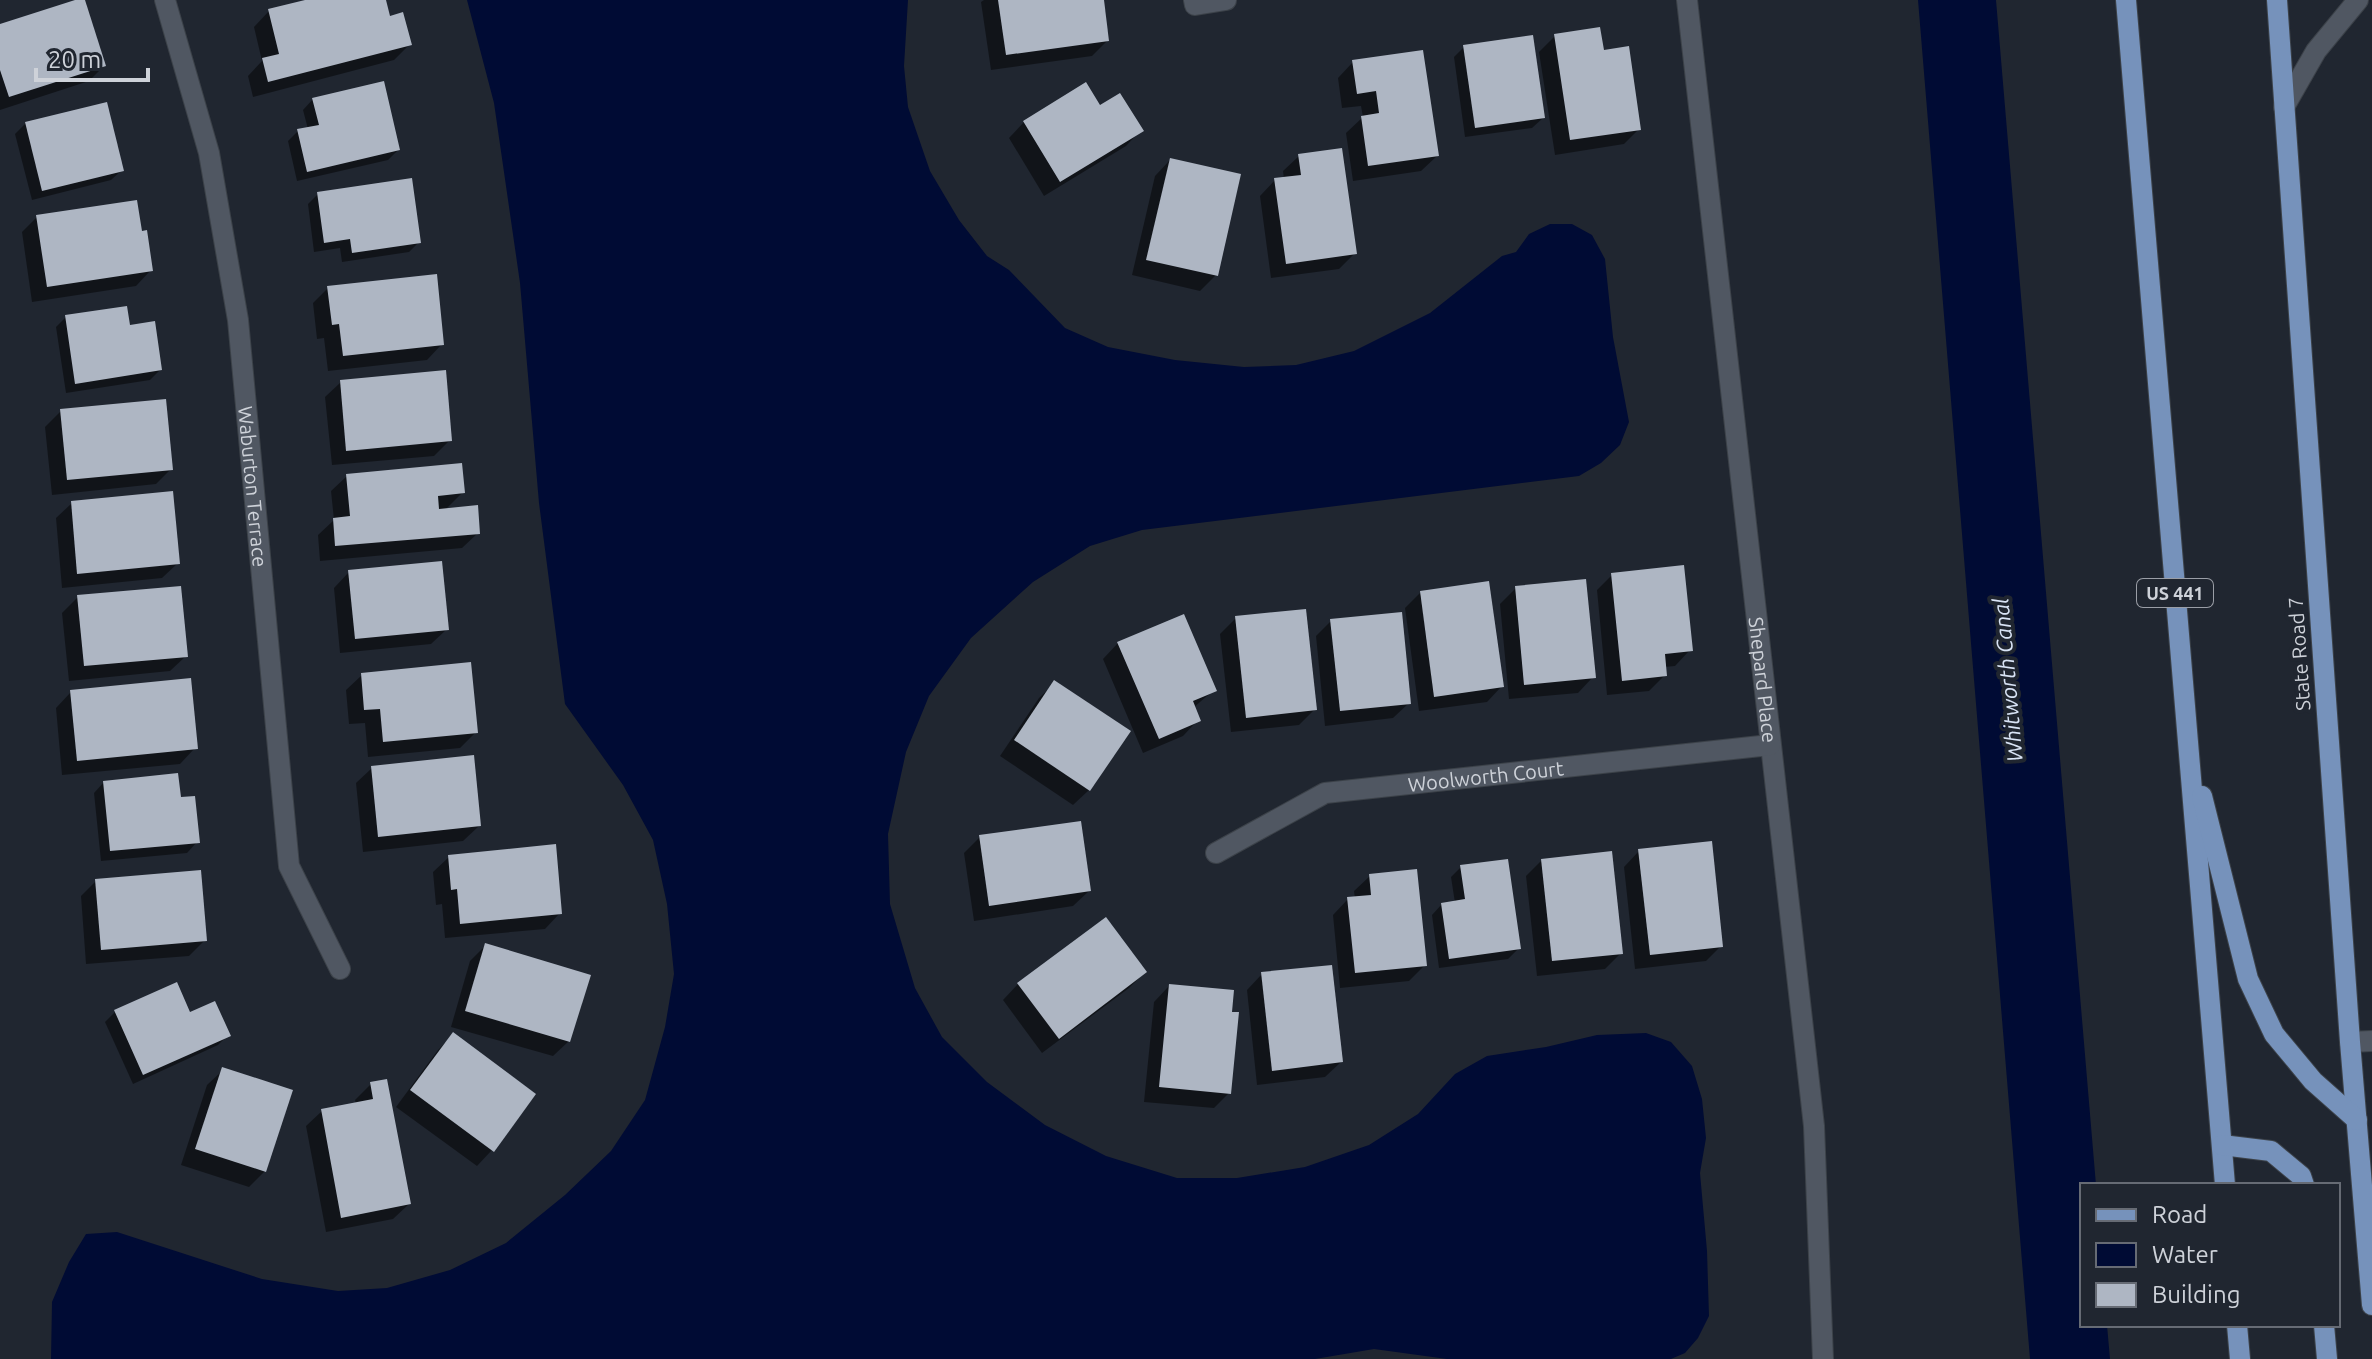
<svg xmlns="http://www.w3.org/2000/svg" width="2372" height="1359" viewBox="0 0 2372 1359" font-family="Ubuntu,sans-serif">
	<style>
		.water { fill: #000b34 }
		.shadow { fill: #0007 }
		.building { fill: #aeb6c3 }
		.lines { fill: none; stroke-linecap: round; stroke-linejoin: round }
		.minor-casing { stroke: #3c4249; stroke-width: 22 }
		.major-casing { stroke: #3c4249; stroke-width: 22 }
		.minor { stroke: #505762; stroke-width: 20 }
		.major { stroke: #7692bb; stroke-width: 20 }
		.labels { text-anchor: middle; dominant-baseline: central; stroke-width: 8; stroke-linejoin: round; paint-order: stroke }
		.shield { fill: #202630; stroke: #9a9ea6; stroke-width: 2 }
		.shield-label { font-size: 18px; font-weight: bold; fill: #ced2d9 }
		.street-label { font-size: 20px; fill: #ced2d9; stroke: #202630 }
		.water-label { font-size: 22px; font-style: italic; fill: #d9e4f6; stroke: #202630 }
	</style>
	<rect width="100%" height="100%" fill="#202630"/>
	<g class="water">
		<polygon points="467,0 908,0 904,66 908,107 930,171 959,220 987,256 1009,270 1065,328 1108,347 1175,360 1244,367 1296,365 1354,351 1430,313 1502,256 1516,252 1529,234 1550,224 1572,224 1592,235 1605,259 1613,337 1629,422 1620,445 1601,463 1579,476 1142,530 1090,546 1033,582 971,638 929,696 906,752 888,834 890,904 915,988 942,1037 987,1082 1045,1125 1106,1156 1177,1178 1237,1178 1305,1167 1369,1145 1418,1114 1455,1074 1487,1056 1546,1047 1597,1035 1646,1033 1671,1042 1692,1066 1702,1099 1706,1138 1700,1173 1707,1251 1709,1316 1698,1338 1685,1353 1671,1359 1447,1359 1374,1349 1315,1359 51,1359 52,1302 69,1262 86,1234 117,1232 262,1279 338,1291 387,1288 450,1270 506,1243 565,1195 611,1151 645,1100 665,1027 674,974 667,904 653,840 623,785 565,704 539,503 520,283 494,103"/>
		<polygon points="1918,0 1996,0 2096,1185 2082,1185 2082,1325 2107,1325 2110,1359 2030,1359"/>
	</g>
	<g class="shadow">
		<polygon points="83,0 104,66 89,81 0,110 0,26"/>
		<polygon points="313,0 384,0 389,18 409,45 394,60 253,97 248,76 262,61 254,27 269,11"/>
		<polygon points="984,0 1102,0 1107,41 1092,56 991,70 981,2"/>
		<polygon points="1555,36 1602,52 1639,129 1624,144 1555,155 1539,52"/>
		<polygon points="1464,47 1543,118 1532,128 1465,137 1454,57"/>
		<polygon points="1353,62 1437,156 1421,171 1353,181 1346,133 1363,117 1361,106 1342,108 1338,78"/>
		<polygon points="313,99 398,150 388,160 297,181 288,141 298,131 308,129 303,110"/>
		<polygon points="1024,122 1141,130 1126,146 1044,196 1009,138"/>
		<polygon points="26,123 122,170 111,180 32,200 15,134"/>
		<polygon points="1299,156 1355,253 1339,269 1271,278 1260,196 1275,180 1284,179 1283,171"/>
		<polygon points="1170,160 1216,275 1200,291 1132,275 1155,176"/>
		<polygon points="318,194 419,242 409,252 342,262 340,248 314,252 308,204"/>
		<polygon points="37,217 140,233 151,270 136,286 32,302 22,232"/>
		<polygon points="328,288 442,344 427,360 328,371 324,338 317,339 313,303"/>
		<polygon points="66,317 128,327 160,370 150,380 66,393 56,327"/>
		<polygon points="341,382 450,440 434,456 332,465 325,397"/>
		<polygon points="61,411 171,469 156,484 52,495 45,427"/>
		<polygon points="347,476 463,492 445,510 478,533 462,548 320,561 318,535 334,520 331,491"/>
		<polygon points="72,503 178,563 162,578 62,588 56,518"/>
		<polygon points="349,572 447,629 431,644 340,653 334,588"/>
		<polygon points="1612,575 1690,650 1675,666 1664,667 1665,675 1649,691 1607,695 1597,590"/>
		<polygon points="1516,588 1593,677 1578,693 1509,699 1500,604"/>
		<polygon points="1420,593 1502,686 1487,702 1419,711 1405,608"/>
		<polygon points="78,597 186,656 170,671 69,681 62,613"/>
		<polygon points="1236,618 1315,709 1299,725 1231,732 1220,634"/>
		<polygon points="1331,621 1409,703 1393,718 1325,726 1316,636"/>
		<polygon points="1118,643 1214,690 1193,708 1198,720 1183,736 1143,753 1103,659"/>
		<polygon points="362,675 475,733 460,748 368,757 365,723 349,724 346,690"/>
		<polygon points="1055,683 1089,790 1073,805 1000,756 1039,698"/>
		<polygon points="71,692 195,748 180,764 62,775 56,708"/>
		<polygon points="372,768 479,826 463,841 363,852 356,783"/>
		<polygon points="104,782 179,800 197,842 187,853 101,861 94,793"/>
		<polygon points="980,837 1089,891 1073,906 974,921 964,853"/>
		<polygon points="1639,851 1721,946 1706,961 1635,969 1624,867"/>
		<polygon points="449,857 560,913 545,929 445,938 442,904 436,905 433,872"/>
		<polygon points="1542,860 1621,953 1605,969 1537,976 1526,876"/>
		<polygon points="1461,867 1519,948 1508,959 1439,968 1432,915 1442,904 1455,903 1451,877"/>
		<polygon points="1370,876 1425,965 1409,981 1340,988 1333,915 1348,899 1355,899 1354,891"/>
		<polygon points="96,881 205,940 189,956 86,964 81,896"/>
		<polygon points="486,945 569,1041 553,1056 451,1027 470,961"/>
		<polygon points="1145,972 1129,988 1042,1053 1003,1000 1018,984"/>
		<polygon points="1262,974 1341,1062 1325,1077 1257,1085 1247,990"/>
		<polygon points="1169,986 1230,1014 1229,1093 1214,1108 1144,1102 1154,1002"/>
		<polygon points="115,1012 228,1035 218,1045 133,1084 105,1022"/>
		<polygon points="453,1035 492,1150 477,1166 396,1107 438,1050"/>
		<polygon points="223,1070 265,1171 249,1187 181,1165 207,1085"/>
		<polygon points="371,1084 409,1204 393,1219 326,1232 306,1126 322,1111 356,1104 355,1100"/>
	</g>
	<g class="building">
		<polygon points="75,0 85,0 106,66 9,97 0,70 0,24"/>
		<polygon points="305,0 386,0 390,16 403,12 412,45 268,82 262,58 279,54 268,9"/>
		<polygon points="998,0 1104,0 1109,41 1006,55"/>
		<polygon points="1600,27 1604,50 1629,46 1641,130 1570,140 1554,34"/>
		<polygon points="1533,35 1545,118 1475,128 1463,45"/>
		<polygon points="1423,50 1439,156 1368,166 1361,116 1379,113 1376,91 1357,94 1352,60"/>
		<polygon points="384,81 400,150 307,172 297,129 319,125 312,98"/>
		<polygon points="1086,82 1100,105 1120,93 1144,131 1060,182 1023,121"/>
		<polygon points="107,102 124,171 42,191 25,122"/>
		<polygon points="1342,148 1357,254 1286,264 1274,178 1301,175 1298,154"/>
		<polygon points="1170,158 1241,174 1218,276 1146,260"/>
		<polygon points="412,178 421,243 352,253 350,239 324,243 317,192"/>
		<polygon points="137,200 142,231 147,230 153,271 47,287 36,215"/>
		<polygon points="437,274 444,345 343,356 339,324 332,325 327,286"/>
		<polygon points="127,306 130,325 155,321 162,370 75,384 65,315"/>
		<polygon points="446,370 452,441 346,451 340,380"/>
		<polygon points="166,399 173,470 67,480 60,409"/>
		<polygon points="462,463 465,493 438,496 439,509 478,505 480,534 335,546 333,518 350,516 346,474"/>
		<polygon points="173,491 180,564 77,574 71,501"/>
		<polygon points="442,561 449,630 355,639 348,570"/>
		<polygon points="1684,565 1693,651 1665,654 1667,676 1622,681 1611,573"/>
		<polygon points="1586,579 1596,678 1524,685 1515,586"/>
		<polygon points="1489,581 1504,687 1434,697 1420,591"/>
		<polygon points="181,586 188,657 84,666 77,595"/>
		<polygon points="1306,609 1317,710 1246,718 1235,616"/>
		<polygon points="1402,612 1411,704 1340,711 1330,619"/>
		<polygon points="1184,614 1217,691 1193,701 1201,721 1159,739 1117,642"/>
		<polygon points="471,662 478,733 383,742 380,709 364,710 361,673"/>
		<polygon points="191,678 198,749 77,761 70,690"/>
		<polygon points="1054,680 1131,731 1090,791 1014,740"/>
		<polygon points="474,755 481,826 378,837 371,766"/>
		<polygon points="178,773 181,797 195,796 200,843 110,851 103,781"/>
		<polygon points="1081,821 1091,891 989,906 979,835"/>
		<polygon points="1712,841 1723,947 1650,955 1638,849"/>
		<polygon points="556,844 562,914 460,924 457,889 451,890 448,855"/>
		<polygon points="1612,851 1623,954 1552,961 1541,859"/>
		<polygon points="1508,859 1521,949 1449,959 1441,903 1465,899 1460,865"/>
		<polygon points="1417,869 1427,966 1355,973 1347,897 1371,895 1369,874"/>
		<polygon points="201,870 207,941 101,950 95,879"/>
		<polygon points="1106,917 1147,972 1059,1039 1017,983"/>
		<polygon points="485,943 591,975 570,1042 465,1011"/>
		<polygon points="1332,965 1343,1062 1272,1071 1261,972"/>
		<polygon points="177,982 190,1012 215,1001 231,1036 143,1075 114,1010"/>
		<polygon points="1169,984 1234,990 1232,1012 1239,1012 1231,1094 1159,1087"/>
		<polygon points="453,1032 536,1094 494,1152 410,1090"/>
		<polygon points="222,1067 293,1090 266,1172 195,1149"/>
		<polygon points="387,1079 411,1204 341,1218 321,1109 373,1099 370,1082"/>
	</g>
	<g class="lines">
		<g class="minor-casing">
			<g id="minor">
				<path id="s1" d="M 165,0 L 209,153 L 238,320 L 289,866 L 340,969"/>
				<polyline points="1194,0 1195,5 1226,0"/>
				<path id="s2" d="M 1687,0 L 1814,1126 L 1823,1359"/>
				<polyline points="2284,107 2316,51 2358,0"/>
				<path id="s3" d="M 1216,853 L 1325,793 L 1770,745"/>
				<polyline points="2350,1042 2372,1041"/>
			</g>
		</g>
		<g class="major-casing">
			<g id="major">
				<polyline points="2126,0 2225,1185"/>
				<polyline points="2277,0 2350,1042 2372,1305"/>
				<polyline points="2202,796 2248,979 2274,1034 2313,1081 2357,1120"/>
				<polyline points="2222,1145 2271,1151 2301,1176 2304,1185"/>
				<polyline points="2237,1325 2240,1359"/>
				<polyline points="2324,1325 2327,1359"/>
			</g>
		</g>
		<use href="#minor" class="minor"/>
		<use href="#major" class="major"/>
	</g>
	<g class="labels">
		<rect class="shield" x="2137" y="579" width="76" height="28" rx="6"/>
		<g class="shield-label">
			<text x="2175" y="593">US 441</text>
		</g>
		<g class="street-label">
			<text stroke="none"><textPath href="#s1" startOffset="496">Waburton Terrace</textPath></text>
			<text transform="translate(2299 654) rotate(-94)">State Road 7</text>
			<text stroke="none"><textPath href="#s2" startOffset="684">Shepard Place</textPath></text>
			<text stroke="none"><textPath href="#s3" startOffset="286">Woolworth Court</textPath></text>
		</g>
		<g class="water-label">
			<text transform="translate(2007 680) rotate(-95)">Whitworth Canal</text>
		</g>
	</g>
	<rect x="2080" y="1183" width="260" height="144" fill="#202630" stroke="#666b74" stroke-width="2"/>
	<rect x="2096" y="1209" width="40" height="12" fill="#7692bb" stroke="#666b74" stroke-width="2"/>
	<text x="2152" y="1223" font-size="24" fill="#ced2d9">Road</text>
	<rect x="2096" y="1243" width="40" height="24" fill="#000b34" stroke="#666b74" stroke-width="2"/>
	<text x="2152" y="1263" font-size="24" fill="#ced2d9">Water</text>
	<rect x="2096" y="1283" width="40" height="24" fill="#aeb6c3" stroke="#666b74" stroke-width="2"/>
	<text x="2152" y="1303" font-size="24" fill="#ced2d9">Building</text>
	<path d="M36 68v12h112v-12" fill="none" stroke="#ced2d9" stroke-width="4"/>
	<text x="48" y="68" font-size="24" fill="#ced2d9" stroke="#202630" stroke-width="6" paint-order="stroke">20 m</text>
</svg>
